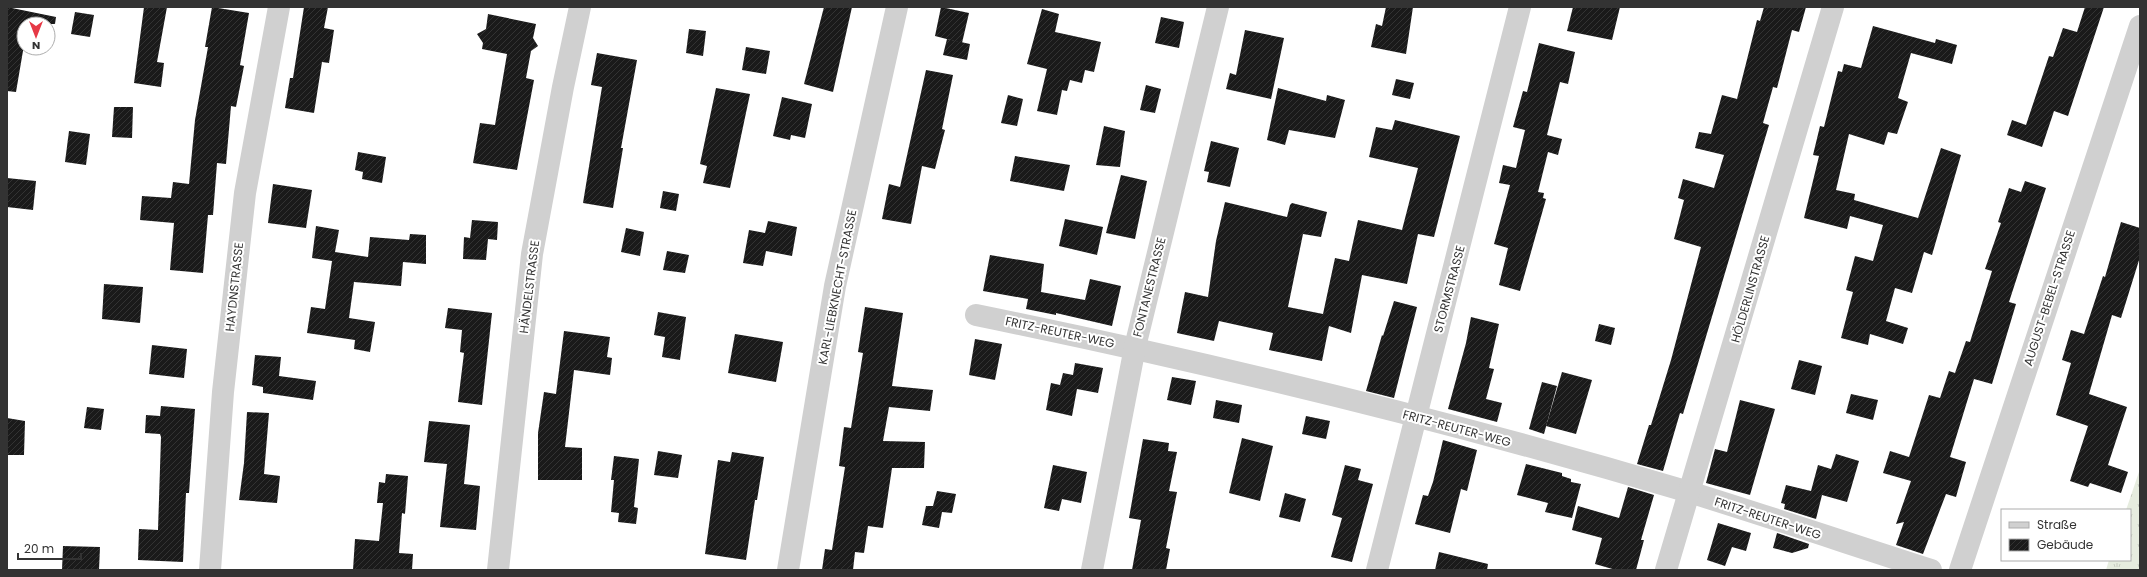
<svg xmlns="http://www.w3.org/2000/svg" width="2147" height="577" viewBox="0 0 2147 577" font-family="Poppins,sans-serif">
	<style>
		.grass { fill: url(#grass-tufts) }
		.building { fill: url(#building-hatch) }
		.lines { fill: none; stroke-linecap: round; stroke-linejoin: round }
		.minor { stroke: #d0d0d0; stroke-width: 22 }
		.labels { text-anchor: middle; dominant-baseline: central; stroke-width: 4; stroke-linejoin: round; paint-order: stroke }
		.street-label { font-size: 12px; fill: #333; stroke: #fff }
	</style>
	<defs>
		<pattern id="grass-tufts" width="24" height="20" patternUnits="userSpaceOnUse"><rect width="24" height="20" fill="#e6ecdf"/><path d="M3 7l-1-3M5 7V3M7 7l1-3M15 17l-1-3M17 17v-4M19 17l1-3" fill="none" stroke="#c6cbc0"/></pattern>
		<pattern id="building-hatch" width="6" height="6" patternUnits="userSpaceOnUse"><rect width="6" height="6" fill="#1a1a1a"/><path d="M-1 1l2-2M0 6l6-6M5 7l2-2" fill="none" stroke="#333"/></pattern>
	</defs>
	<rect width="100%" height="100%" fill="#fff"/>
	<polygon class="grass" points="2140,469 2140,570 2106,570 2109,560 2130,560 2130,510 2126,510"/>
	<g class="building">
		<polygon points="7,7 56,17 55,24 24,24 24,45 16,92 7,91"/>
		<polygon points="144,7 167,7 157,62 164,63 161,87 134,83"/>
		<polygon points="212,7 249,13 240,65 244,66 236,107 231,106 226,164 217,163 213,215 208,215 203,273 170,270 174,223 140,220 142,196 171,198 173,182 189,184 195,120 208,47 205,47"/>
		<polygon points="304,7 328,7 324,28 334,30 329,63 322,62 314,113 285,108 290,78 293,78"/>
		<polygon points="824,7 852,7 833,92 804,84"/>
		<polygon points="941,7 969,13 962,43 935,36"/>
		<polygon points="1386,7 1413,7 1406,54 1371,47 1376,24 1382,26"/>
		<polygon points="1573,7 1620,7 1612,40 1567,31"/>
		<polygon points="1764,7 1806,7 1799,32 1792,30 1777,88 1773,87 1763,123 1769,125 1683,414 1680,413 1663,471 1637,464 1649,425 1651,425 1671,360 1701,247 1674,239 1684,200 1678,198 1683,179 1714,188 1724,155 1695,148 1699,132 1711,134 1722,95 1737,99 1757,20 1760,21"/>
		<polygon points="2085,7 2104,7 2068,116 2054,111 2042,147 2007,135 2012,120 2026,125 2049,56 2053,57 2063,28 2077,32"/>
		<polygon points="1042,9 1059,14 1055,32 1101,42 1094,72 1085,70 1082,83 1070,80 1067,91 1062,90 1057,115 1037,111 1047,69 1027,64"/>
		<polygon points="75,12 94,15 90,37 71,34"/>
		<polygon points="488,14 536,24 533,38 538,46 531,51 526,78 534,80 517,170 473,163 480,123 495,125 507,54 482,49 483,43 477,34 486,29"/>
		<polygon points="1161,17 1184,22 1179,48 1155,43"/>
		<polygon points="1873,26 1935,43 1936,39 1957,45 1952,64 1911,53 1898,98 1908,102 1897,134 1888,132 1884,145 1849,134 1836,190 1855,194 1854,200 1918,218 1941,148 1961,155 1932,255 1924,252 1912,293 1895,288 1886,321 1908,328 1903,344 1870,334 1868,345 1841,338 1853,292 1846,290 1855,256 1873,261 1883,225 1850,216 1847,229 1804,218 1819,156 1813,155 1820,126 1824,127 1838,71 1842,72 1844,64 1861,68"/>
		<polygon points="689,29 706,31 703,56 686,53"/>
		<polygon points="1245,30 1284,38 1271,99 1226,89 1230,73 1236,75"/>
		<polygon points="947,39 970,44 967,60 943,55"/>
		<polygon points="1539,43 1575,52 1568,84 1560,82 1547,135 1562,139 1558,155 1548,152 1538,192 1544,193 1543,198 1546,199 1520,291 1499,285 1508,248 1494,244 1510,185 1499,183 1503,165 1516,168 1525,130 1513,127 1523,91 1527,92"/>
		<polygon points="746,47 770,51 766,74 742,70"/>
		<polygon points="597,53 637,60 621,148 623,148 613,208 583,203 602,87 591,85"/>
		<polygon points="926,70 953,75 942,129 945,130 935,169 922,166 911,224 882,219 889,184 900,187"/>
		<polygon points="1396,79 1414,83 1410,99 1392,95"/>
		<polygon points="1146,85 1161,89 1155,113 1140,110"/>
		<polygon points="716,88 750,94 730,188 703,183 707,166 700,164"/>
		<polygon points="1278,88 1326,101 1327,95 1345,100 1335,138 1289,130 1285,145 1267,140"/>
		<polygon points="1008,95 1023,99 1017,126 1001,123"/>
		<polygon points="782,97 812,104 805,138 791,135 790,140 773,136"/>
		<polygon points="114,107 133,107 132,138 112,137"/>
		<polygon points="1395,120 1460,136 1434,237 1418,234 1407,284 1362,275 1351,333 1329,326 1322,361 1269,350 1273,333 1219,321 1214,341 1177,333 1185,292 1208,297 1216,241 1225,202 1287,217 1290,205 1292,203 1327,212 1321,237 1303,234 1288,307 1323,314 1335,258 1349,261 1358,220 1402,230 1418,168 1369,157 1376,127 1392,130"/>
		<polygon points="1104,126 1125,131 1120,167 1096,165"/>
		<polygon points="69,131 90,134 86,165 65,162"/>
		<polygon points="1211,141 1239,148 1230,187 1207,182 1209,172 1204,171"/>
		<polygon points="358,152 386,157 382,183 362,179 363,172 355,170"/>
		<polygon points="1015,156 1070,165 1064,191 1010,181"/>
		<polygon points="1121,175 1147,181 1135,239 1106,233"/>
		<polygon points="7,178 36,181 33,210 7,207"/>
		<polygon points="2025,181 2046,188 2009,302 2016,304 1992,384 1974,379 1950,457 1966,462 1956,497 1946,494 1923,554 1896,545 1904,522 1896,524 1911,481 1883,473 1890,451 1909,457 1929,395 1940,398 1949,371 1955,373 1966,341 1970,342 1992,271 1985,269 2001,223 1998,222 2009,188 2021,192"/>
		<polygon points="273,184 312,190 306,228 268,223"/>
		<polygon points="663,191 679,194 676,211 660,208"/>
		<polygon points="1065,219 1103,227 1097,255 1059,246"/>
		<polygon points="472,220 498,222 497,240 488,239 486,260 463,259 464,237 470,238"/>
		<polygon points="768,221 797,227 792,256 766,251 763,266 743,263 749,230 765,233"/>
		<polygon points="2121,222 2140,228 2140,257 2121,318 2112,315 2089,394 2127,407 2108,465 2128,472 2121,493 2090,483 2088,487 2070,481 2088,426 2056,415 2071,363 2062,360 2071,330 2084,334 2103,276 2105,277"/>
		<polygon points="316,226 339,230 335,252 368,257 370,237 409,240 410,234 426,235 426,264 403,262 401,286 354,282 349,318 375,322 370,352 354,349 355,340 307,333 311,307 325,309 332,261 312,258"/>
		<polygon points="626,228 644,232 640,256 621,252"/>
		<polygon points="667,251 689,255 685,273 663,270"/>
		<polygon points="990,255 1044,264 1041,292 1085,300 1090,279 1121,286 1112,326 1056,313 1056,315 1026,309 1028,299 983,291"/>
		<polygon points="104,284 143,287 140,323 102,319"/>
		<polygon points="1394,301 1417,307 1394,398 1366,391 1382,335 1383,336"/>
		<polygon points="865,307 903,313 892,386 933,390 930,411 889,407 883,441 925,442 924,468 892,468 883,528 868,526 864,553 855,552 853,570 822,570 825,549 832,550 845,467 839,466 844,427 851,428 863,353 858,352"/>
		<polygon points="448,308 492,313 482,405 458,402 464,353 460,352 462,330 445,328"/>
		<polygon points="658,312 686,317 680,360 662,357 665,337 654,335"/>
		<polygon points="1471,317 1499,324 1489,368 1494,369 1486,399 1502,403 1497,422 1448,409 1466,343"/>
		<polygon points="1599,324 1615,328 1611,345 1595,341"/>
		<polygon points="564,331 610,337 607,357 612,358 610,375 574,370 565,447 582,448 582,480 538,480 538,433 544,392 556,394"/>
		<polygon points="735,334 783,342 776,382 728,373"/>
		<polygon points="975,339 1002,344 995,380 969,375"/>
		<polygon points="152,345 187,349 184,378 149,374"/>
		<polygon points="255,355 281,357 279,376 316,381 313,400 263,393 263,387 252,385"/>
		<polygon points="1799,360 1822,366 1815,395 1791,389"/>
		<polygon points="1075,363 1103,368 1098,393 1077,389 1072,416 1046,410 1051,383 1060,385 1063,373 1073,375"/>
		<polygon points="1562,372 1592,380 1576,434 1546,426"/>
		<polygon points="1172,377 1196,381 1191,405 1167,400"/>
		<polygon points="1542,382 1557,386 1544,434 1529,429"/>
		<polygon points="1851,394 1878,400 1873,420 1846,413"/>
		<polygon points="1216,400 1242,405 1239,423 1213,418"/>
		<polygon points="1740,400 1775,409 1750,495 1706,483 1715,449 1727,452"/>
		<polygon points="161,406 195,409 189,493 186,493 183,562 138,560 139,529 158,530 161,437 160,434 145,433 146,415 160,416"/>
		<polygon points="87,407 104,409 101,430 84,428"/>
		<polygon points="247,412 269,413 264,474 280,476 277,503 239,500 244,463"/>
		<polygon points="1306,416 1330,421 1326,439 1302,434"/>
		<polygon points="7,418 25,421 24,455 7,455"/>
		<polygon points="429,421 470,425 464,484 480,486 476,530 440,527 447,464 424,462"/>
		<polygon points="1242,438 1273,446 1260,501 1229,493"/>
		<polygon points="1143,439 1169,443 1168,451 1177,452 1169,491 1177,492 1166,548 1170,549 1166,570 1132,570 1141,520 1129,518"/>
		<polygon points="1443,440 1477,450 1467,491 1461,489 1450,533 1415,524 1423,495 1428,496 1433,482"/>
		<polygon points="658,451 682,455 678,478 654,475"/>
		<polygon points="732,452 764,457 757,500 755,500 746,560 705,554 718,460 730,462"/>
		<polygon points="1836,454 1859,461 1847,502 1822,495 1816,519 1784,509 1785,504 1781,503 1786,485 1811,491 1818,465 1831,469"/>
		<polygon points="614,456 639,459 634,507 638,508 636,524 618,522 619,513 611,512 614,480 611,480"/>
		<polygon points="1526,464 1562,473 1562,476 1571,479 1571,482 1581,484 1572,518 1545,512 1548,503 1517,495"/>
		<polygon points="1053,465 1087,472 1081,503 1062,499 1059,511 1044,508"/>
		<polygon points="1345,465 1361,469 1358,480 1373,484 1352,562 1331,557 1342,518 1332,515"/>
		<polygon points="386,474 408,476 405,514 402,513 399,553 413,554 412,570 353,570 355,539 379,541 383,503 377,503 379,482 385,483"/>
		<polygon points="1628,487 1654,495 1641,540 1644,540 1636,570 1616,570 1595,564 1602,538 1572,530 1578,506 1619,518"/>
		<polygon points="937,491 956,494 952,513 942,512 939,528 922,525 926,506 933,506"/>
		<polygon points="1285,493 1306,499 1300,522 1279,517"/>
		<polygon points="1718,523 1751,533 1746,551 1732,547 1725,566 1707,560"/>
		<polygon points="1777,533 1809,544 1808,548 1792,553 1773,548"/>
		<polygon points="63,546 100,547 99,570 62,570"/>
		<polygon points="1439,552 1488,564 1487,570 1435,570"/>
	</g>
	<g class="lines">
		<g class="minor">
			<path d="M 976,315 C 1216,364 1454,422 1689,492 C 1770,517 1850,544 1931,570"/>
			<polyline points="210,570 223,392 245,193 279,7"/>
			<polyline points="498,570 532,254 563,87 580,7"/>
			<polyline points="788,570 835,286 897,7"/>
			<polyline points="1092,570 1135,347 1218,7"/>
			<polyline points="1377,570 1520,7"/>
			<polyline points="1666,570 1833,7"/>
			<polyline points="1960,570 2140,26"/>
		</g>
	</g>
	<g class="labels">
		<g class="street-label">
			<text transform="translate(234 287) rotate(-84)">HAYDNSTRASSE</text>
			<text transform="translate(529 287) rotate(-83)">HÄNDELSTRASSE</text>
			<text transform="translate(837 287) rotate(-79)">KARL-LIEBKNECHT-STRASSE</text>
			<text transform="translate(1149 287) rotate(-76)">FONTANESTRASSE</text>
			<text transform="translate(1449 289) rotate(-75)">STORMSTRASSE</text>
			<text transform="translate(1750 289) rotate(-74)">HÖLDERLINSTRASSE</text>
			<text transform="translate(2049 298) rotate(-72)">AUGUST-BEBEL-STRASSE</text>
			<text transform="translate(1060 332) rotate(12)">FRITZ-REUTER-WEG</text>
			<text transform="translate(1457 428) rotate(15)">FRITZ-REUTER-WEG</text>
			<text transform="translate(1768 518) rotate(18)">FRITZ-REUTER-WEG</text>
		</g>
	</g>
	<rect width="2147" height="577" fill="none" stroke="#333333" stroke-width="16"/>
	<rect x="2001" y="509" width="130" height="52" fill="#ffffff" stroke="#adadad"/>
	<rect x="2009" y="522" width="20" height="6" fill="#d0d0d0" stroke="#adadad"/>
	<text x="2037" y="529" font-size="12" fill="#333333">Straße</text>
	<rect x="2009" y="539" width="20" height="12" fill="url(#building-hatch)" stroke="#adadad"/>
	<text x="2037" y="549" font-size="12" fill="#333333">Gebäude</text>
	<g transform="translate(36 36) rotate(180)"><circle r="19" fill="#ffffff" stroke="#adadad"/>
	<path d="M0-3L7 15L0 10L-7 15Z" fill="#e63946"/>
	<text y="-6" font-size="11" font-weight="bold" text-anchor="middle" fill="#333333">N</text>
	</g>
	<path d="M18 553v6h63v-6" fill="none" stroke="#333333" stroke-width="2"/>
	<text x="24" y="553" font-size="12" fill="#333333" stroke="#ffffff" stroke-width="3" paint-order="stroke">20 m</text>
</svg>
